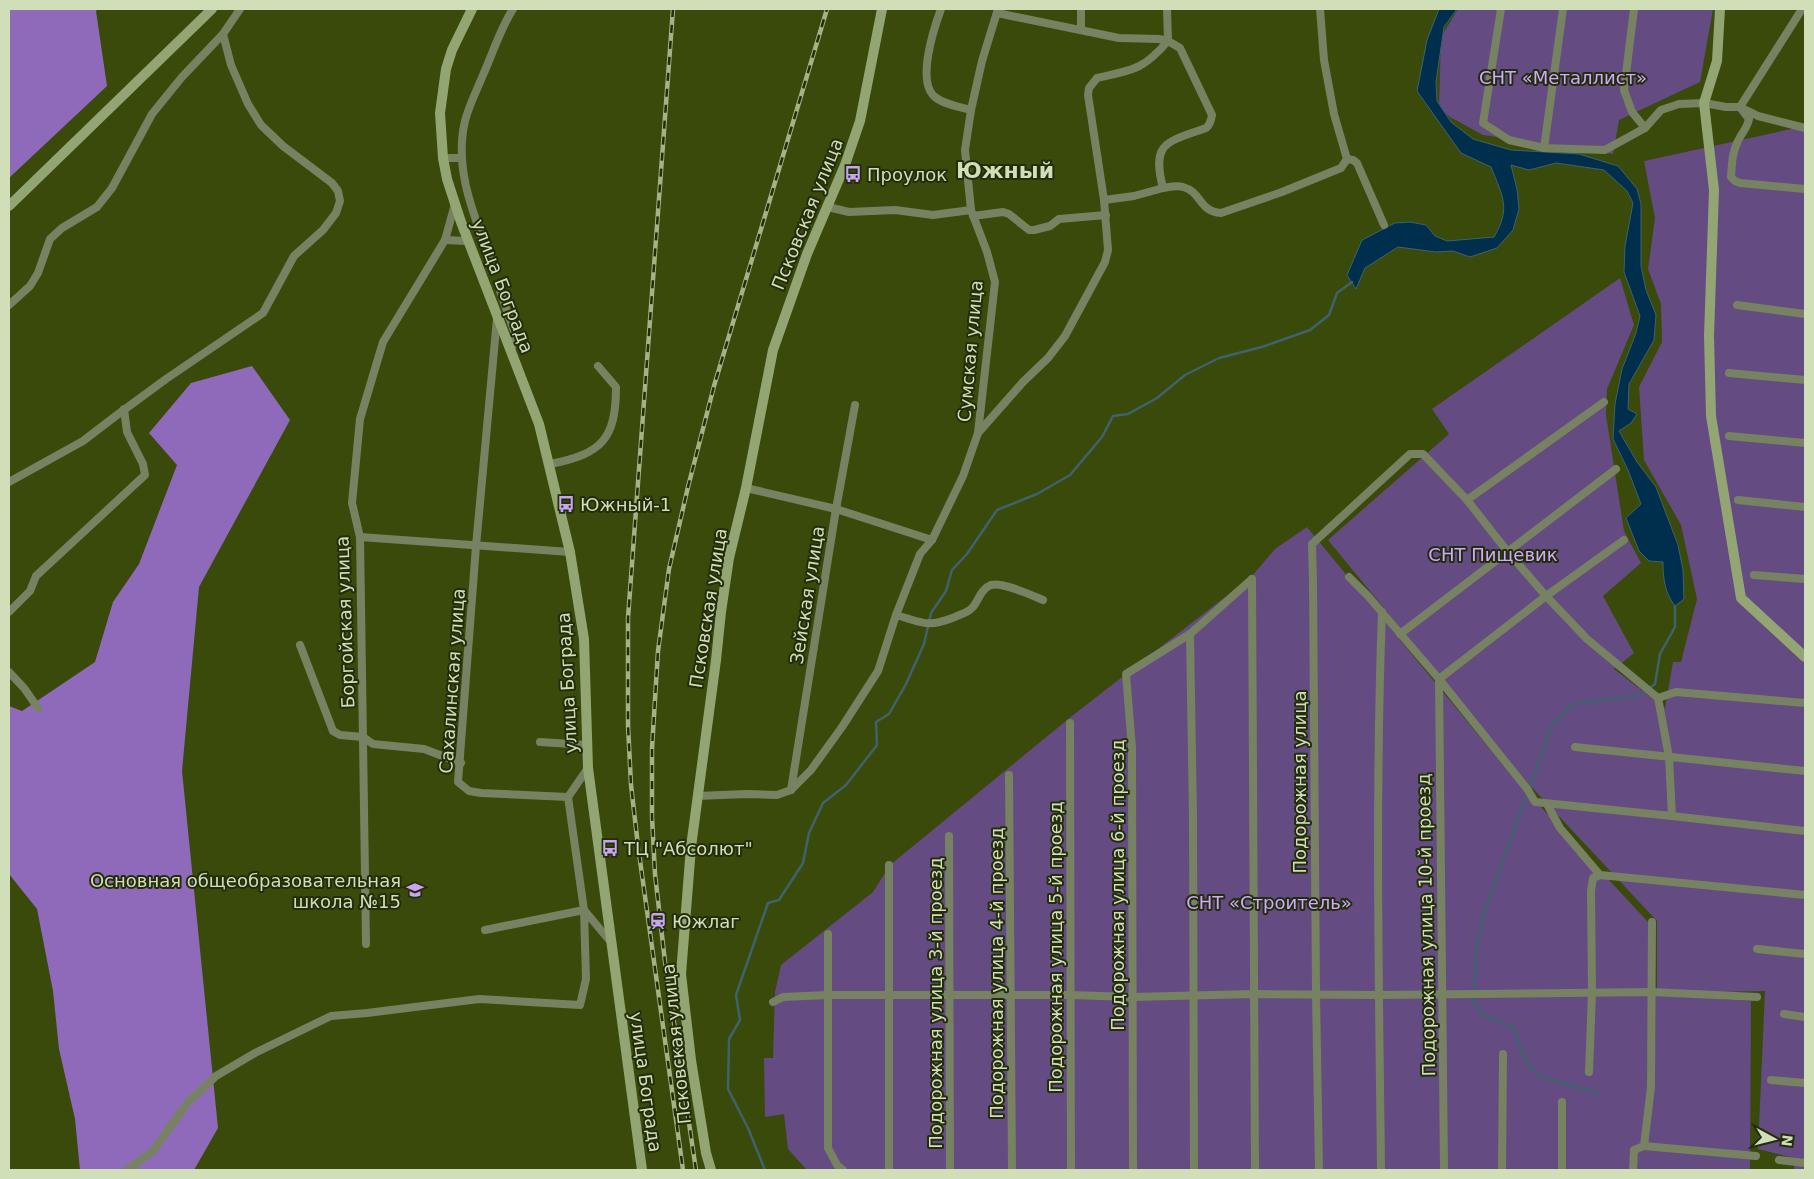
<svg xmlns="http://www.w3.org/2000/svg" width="1814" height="1179" viewBox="0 0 1814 1179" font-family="'DejaVu Sans',sans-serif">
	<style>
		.green { fill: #644b82 }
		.forest { fill: #8f6aba }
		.water { fill: #002e4d; stroke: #3e636d }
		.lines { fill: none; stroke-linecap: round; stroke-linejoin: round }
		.stream { stroke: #3e636d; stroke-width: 2.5 }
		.street { stroke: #778262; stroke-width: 8 }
		.secondary { stroke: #93a572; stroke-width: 10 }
		.rail-casing { stroke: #a3b384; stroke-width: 4.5 }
		.rail { stroke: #232d0c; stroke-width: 2.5; stroke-dasharray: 8; stroke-linecap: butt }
		.labels { text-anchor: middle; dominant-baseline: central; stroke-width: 4; stroke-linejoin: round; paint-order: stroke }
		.park-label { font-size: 18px; fill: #cfaafe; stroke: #232d0c }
		.poi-label { font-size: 18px; fill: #d0dfb8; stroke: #232d0c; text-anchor: start }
		.street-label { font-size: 18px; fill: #d0dfb8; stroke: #232d0c }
		.district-label { font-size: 22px; font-weight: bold; fill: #d0dfb8; stroke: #232d0c }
	</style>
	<rect width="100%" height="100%" fill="#394a0a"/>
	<g class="green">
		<polygon points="1458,9 1713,9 1700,82 1619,120 1613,154 1483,135 1450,117 1439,108 1441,37"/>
		<polygon points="1805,126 1805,1170 1794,1170 1794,1158 1758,1149 1765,991 1657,993 1657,921 1525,780 1328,540 1449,434 1432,409 1620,278 1634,325 1607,389 1606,415 1624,531 1641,563 1603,596 1634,653 1614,669 1665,708 1673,662 1681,662 1697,599 1681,525 1644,460 1639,387 1662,342 1661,304 1648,269 1655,218 1644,161"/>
		<polygon points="1307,527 1513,777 1649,923 1652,995 1751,1001 1750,1170 807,1170 788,1149 784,1114 765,1117 764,1058 773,1058 775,992 781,965 873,892 890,865 1072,716 1252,576 1275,549"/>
	</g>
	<g class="forest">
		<polygon points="9,9 98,9 96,11 107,86 9,178"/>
		<polygon points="252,366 290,420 199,587 182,771 218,1128 194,1170 80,1170 75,1119 59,1049 53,991 37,909 9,874 9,706 22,711 95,662 113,602 139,564 177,465 149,433 191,383"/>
	</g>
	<path class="water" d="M 1439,9 L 1457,9 L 1444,27 L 1436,82 L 1437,101 L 1451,122 L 1473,139 L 1511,150 L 1579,154 L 1618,166 L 1637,189 L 1641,204 L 1641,266 L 1646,290 L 1656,315 L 1654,340 L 1629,384 L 1628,409 L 1637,414 L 1631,423 L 1619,431 L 1637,462 L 1656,487 L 1678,545 L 1683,570 L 1684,599 L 1675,606 C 1665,593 1663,579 1663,562 L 1649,561 L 1639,551 L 1626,518 L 1641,504 L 1628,470 L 1613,439 L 1615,404 L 1622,369 L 1636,333 L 1640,316 L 1624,272 L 1625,246 L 1633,203 L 1627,191 L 1604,170 L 1556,163 L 1529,170 L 1511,165 L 1517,189 L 1519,209 L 1513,230 L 1497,248 L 1470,257 L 1453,251 L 1436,252 L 1398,247 L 1365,268 L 1356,289 L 1347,275 L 1362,240 L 1395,223 L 1410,222 L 1426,225 L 1435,236 L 1447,241 L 1494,237 C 1511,208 1503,197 1491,167 L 1461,153 L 1417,91 L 1427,40 Z"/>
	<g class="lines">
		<g class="stream">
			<polyline points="1599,1093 1543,1078 1526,1062 1514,1028 1481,1014 1474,1001 1476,952 1484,913 1552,725 1573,704 1641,695 1655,684 1660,654 1675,627 1675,606"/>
			<polyline points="765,1170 748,1128 728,1089 729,1039 740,1020 736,995 768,903 779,900 803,863 809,833 823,803 846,785 877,745 876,722 889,714 906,684 924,644 931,613 946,591 952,570 967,554 997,510 1037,494 1070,475 1102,437 1113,416 1128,414 1157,398 1185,375 1219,358 1262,347 1310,330 1329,315 1337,293 1352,282"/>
		</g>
		<g class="street">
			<path d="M 941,9 C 934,28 916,82 935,97 C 945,105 960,107 971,110"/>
			<polyline points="1320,9 1324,60 1334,114 1347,159 1353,160 1357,163 1384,225"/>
			<polyline points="1501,9 1483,123 1509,140 1544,148 1605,150 1645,128 1661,110 1679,104 1704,103 1726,107 1740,107 1802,9"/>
			<polyline points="1634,9 1624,90 1632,112 1645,128"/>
			<path d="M 997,13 L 1119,38 L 1159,39 L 1168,41 L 1180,48 L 1212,115 C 1211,121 1210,125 1206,128 C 1167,142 1151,142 1163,188 C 1170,187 1177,185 1183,187 C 1202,192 1198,211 1221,213 L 1282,192 L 1341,168 L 1347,159"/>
			<polyline points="1081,30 1081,9"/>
			<path d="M 1805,128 L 1758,116 L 1740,107 L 1749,119 C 1747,129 1742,132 1738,141 C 1732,152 1732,164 1731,177 L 1735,181 L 1740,183 L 1805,189"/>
			<polyline points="1544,148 1563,9"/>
			<polyline points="443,158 461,158"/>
			<polyline points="1104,200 1134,196 1163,188"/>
			<polyline points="828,207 849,212 895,210 933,215 971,210"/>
			<polyline points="973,216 1003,212 1009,214 1029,230 1034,230 1050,226 1059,219 1106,215"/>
			<polyline points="445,240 467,241"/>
			<path d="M 492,265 C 476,219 453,171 465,121 C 469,105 477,90 483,75 C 493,53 500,29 513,9"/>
			<polyline points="500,291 515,334 511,350"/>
			<polyline points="9,305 30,286 38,273 50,239 62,228 97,207 112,188 152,114 182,77 223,34"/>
			<polyline points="1737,305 1805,314"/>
			<polyline points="1729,373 1805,380"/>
			<path d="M 978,433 L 1023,382 L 1048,358 L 1065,336 L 1105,262 L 1108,250 L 1104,200 L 1088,95 L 1089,88 L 1097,78 C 1133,70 1143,70 1168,41 L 1167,9"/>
			<polyline points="1729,436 1805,443"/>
			<path d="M 550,464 C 601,454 616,440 616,387 L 598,366"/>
			<polyline points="9,482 83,441 117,415 166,379 263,313 294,256 323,230 336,213 340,201 338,191 332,183 283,146 261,125 248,104 231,65 223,34 240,9"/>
			<polyline points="746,488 836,509 932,540"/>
			<polyline points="1467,500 1604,402"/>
			<polyline points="1738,500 1805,507"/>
			<polyline points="360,537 570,552"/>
			<polyline points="1754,575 1805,579"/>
			<polyline points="1349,577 1368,596 1439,679 1528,790 1535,802 1672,816 1669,757 1658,698"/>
			<polyline points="1252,579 1255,1170"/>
			<polyline points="9,612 30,591 36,576 145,475 143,464 127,432 124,409"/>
			<path d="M 896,615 C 924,623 927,628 955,617 C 961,614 967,613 972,608 C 979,601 980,589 991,585 C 1003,582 1031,595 1043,600"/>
			<polyline points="1190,634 1193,817 1194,1170"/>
			<polyline points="1400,634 1616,469"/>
			<polyline points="300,645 333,731 340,735 363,737 373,744 424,749 461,763"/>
			<polyline points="9,672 24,688 38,708"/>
			<polyline points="1070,723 1071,1170"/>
			<polyline points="540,742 586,745"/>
			<polyline points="1575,747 1805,771"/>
			<polyline points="1009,775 1012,1170"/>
			<polyline points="791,790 836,509 855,405"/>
			<polyline points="697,796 747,794 777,795 791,790 811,770 842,727 878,671 896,615 920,554 932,540 963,476 978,433 995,282 987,252 971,210 965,150 971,110 982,61 998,9"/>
			<polyline points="568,797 588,768"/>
			<polyline points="1547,804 1560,828 1600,875"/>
			<polyline points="1672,816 1805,831"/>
			<polyline points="949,836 950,1170"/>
			<polyline points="889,865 889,1170"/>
			<polyline points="485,930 584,910 568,797 481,793 469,791 458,782 476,546 497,318"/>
			<polyline points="828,934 828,1148 837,1165 843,1170"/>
			<polyline points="366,944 360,537 352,503 360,419 383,342 445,240 455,204"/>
			<polyline points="1757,949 1805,954"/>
			<polyline points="773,1002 783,997 828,995 1071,995 1132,997 1254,994 1379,995 1652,992 1757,997"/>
			<polyline points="1784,1014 1805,1017"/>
			<polyline points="1589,1072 1592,993 1591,891 1593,878 1600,875 1805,895"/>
			<polyline points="1771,1080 1805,1083"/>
			<polyline points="1644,1146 1756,1156"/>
			<polyline points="1779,1160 1805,1163"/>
			<polyline points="127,1170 153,1151 188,1102 216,1076 255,1053 331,1016 367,1013 479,999 580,1005 586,979 584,910 610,941"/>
			<polyline points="1133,1170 1132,748 1126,674 1190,634 1252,579"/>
			<polyline points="1319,1170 1316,994 1313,582 1312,544 1410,454 1423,454 1467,500 1507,551 1546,596 1587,639 1658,698 1676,692 1805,703"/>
			<path d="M 1381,1170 C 1379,984 1375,798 1382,612"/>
			<polyline points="1444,1170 1439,679 1546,596 1624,540"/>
			<polyline points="1502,1170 1503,1054"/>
			<polyline points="1562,1170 1562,1102"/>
			<polyline points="1633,1170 1634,1150 1644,1146 1651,1087 1652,922"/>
		</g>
		<g class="secondary">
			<polyline points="472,9 452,50 446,69 440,113 443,158 447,179 461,222 539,424 570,552 584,639 588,768 642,1170"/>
			<polyline points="1720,9 1717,61 1704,103 1714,190 1709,336 1711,416 1741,598 1805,657"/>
			<polyline points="9,206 212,9"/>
			<polyline points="711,1170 706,1153 691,1060 681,974 691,847 716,660 721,612 729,558 746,488 773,350 807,254 845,165 860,121 882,9"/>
		</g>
		<g class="rail-casing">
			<g id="rail">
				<polyline points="673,9 628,618 628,725 631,785 638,846 683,1170"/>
				<polyline points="696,1170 665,962 655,874 652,817 652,748 658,651 669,569 688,487 714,386 827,9"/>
			</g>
		</g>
		<use href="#rail" class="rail"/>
	</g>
	<defs>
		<g id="bus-bare" transform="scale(1.35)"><path d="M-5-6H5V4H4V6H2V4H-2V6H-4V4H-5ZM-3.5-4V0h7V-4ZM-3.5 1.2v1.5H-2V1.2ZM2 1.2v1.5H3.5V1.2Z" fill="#c6a6f0" stroke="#232d0c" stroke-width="2.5" paint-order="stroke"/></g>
		<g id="school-bare" transform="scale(1.35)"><path d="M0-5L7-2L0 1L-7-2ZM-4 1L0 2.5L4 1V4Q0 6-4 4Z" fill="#c6a6f0" stroke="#232d0c" stroke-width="2.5" paint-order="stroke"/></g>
		<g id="station-bare" transform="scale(1.35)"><path d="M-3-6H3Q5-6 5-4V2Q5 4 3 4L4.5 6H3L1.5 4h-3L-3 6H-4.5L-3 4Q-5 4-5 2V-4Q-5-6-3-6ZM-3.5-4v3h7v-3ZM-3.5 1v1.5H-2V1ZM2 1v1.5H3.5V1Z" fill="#c6a6f0" stroke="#232d0c" stroke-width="2.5" paint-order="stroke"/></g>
	</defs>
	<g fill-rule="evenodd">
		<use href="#bus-bare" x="853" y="174"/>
		<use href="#bus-bare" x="566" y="504"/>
		<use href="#bus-bare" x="610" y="848"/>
		<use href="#school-bare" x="415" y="890"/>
		<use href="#station-bare" x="658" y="921"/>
	</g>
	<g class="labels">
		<g class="park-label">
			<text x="1563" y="77">СНТ «Металлист»</text>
			<text x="1493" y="554">СНТ Пищевик</text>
			<text x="1269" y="902">СНТ «Строитель»</text>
		</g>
		<g class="poi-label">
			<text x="867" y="174">Проулок</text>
			<text x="580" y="504">Южный-1</text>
			<text x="624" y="848">ТЦ "Абсолют"</text>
			<text x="401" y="880" text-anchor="end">Основная общеобразовательная<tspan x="401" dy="21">школа №15</tspan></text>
			<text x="672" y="921">Южлаг</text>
		</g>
		<g class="street-label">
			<text transform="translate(807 214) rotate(-68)">Псковская улица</text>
			<text transform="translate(503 286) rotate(69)">улица Бограда</text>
			<text transform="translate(970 351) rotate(-85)">Сумская улица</text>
			<text transform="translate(807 595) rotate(-81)">Зейская улица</text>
			<text transform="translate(708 608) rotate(-81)">Псковская улица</text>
			<text transform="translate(345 622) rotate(-92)">Боргойская улица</text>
			<text transform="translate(452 681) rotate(-86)">Сахалинская улица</text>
			<text transform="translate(567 683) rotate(-93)">улица Бограда</text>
			<text transform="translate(1299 782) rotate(-90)">Подорожная улица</text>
			<text transform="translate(1117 885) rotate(-90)">Подорожная улица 6-й проезд</text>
			<text transform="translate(1426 925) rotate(-91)">Подорожная улица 10-й проезд</text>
			<text transform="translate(1055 947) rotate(-90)">Подорожная улица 5-й проезд</text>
			<text transform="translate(996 973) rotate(-90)">Подорожная улица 4-й проезд</text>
			<text transform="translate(935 1003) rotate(-90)">Подорожная улица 3-й проезд</text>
			<text transform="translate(676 1044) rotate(-96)">Псковская улица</text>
			<text transform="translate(646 1082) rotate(82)">улица Бограда</text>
		</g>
		<g class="district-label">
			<text x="1005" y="170">Южный</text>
		</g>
	</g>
	<rect width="1814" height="1179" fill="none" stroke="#d0dfb8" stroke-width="20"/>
	<g transform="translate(1774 1139) rotate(97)" stroke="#232d0c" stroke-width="4" paint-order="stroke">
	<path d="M0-4L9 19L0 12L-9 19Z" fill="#d0dfb8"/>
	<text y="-8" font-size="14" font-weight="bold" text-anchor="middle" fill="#d0dfb8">N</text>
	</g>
</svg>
